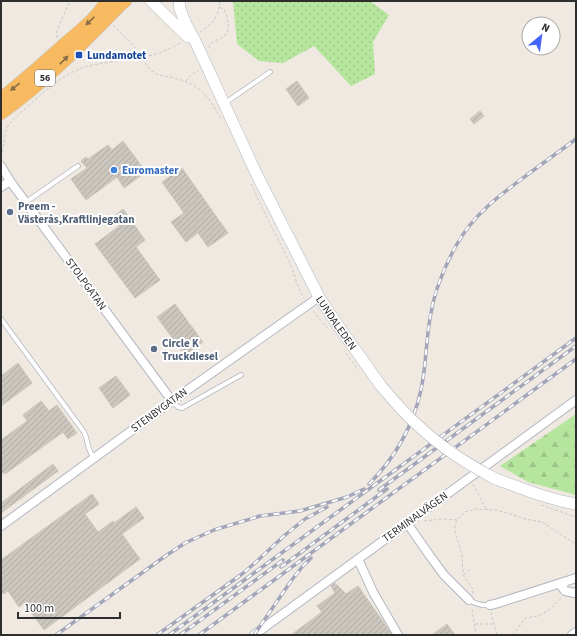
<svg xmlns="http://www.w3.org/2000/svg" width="577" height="636" viewBox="0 0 577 636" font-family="'Source Sans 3',sans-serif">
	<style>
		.grass { fill: url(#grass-dots) }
		.forest { fill: url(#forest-firs) }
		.building { fill: url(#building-hatch); stroke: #cbc5ba }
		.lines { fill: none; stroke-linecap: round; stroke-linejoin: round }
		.service-casing { stroke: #b4b7c1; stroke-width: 5.5 }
		.minor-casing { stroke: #b4b7c1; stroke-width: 10 }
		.secondary-casing { stroke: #b4b7c1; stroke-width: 12 }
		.trunk-casing { stroke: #c9c9c9; stroke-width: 14 }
		.path { stroke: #c9c9c9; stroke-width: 1; stroke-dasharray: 3 2; stroke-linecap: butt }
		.service { stroke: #fff; stroke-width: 4 }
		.minor { stroke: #fff; stroke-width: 8 }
		.secondary { stroke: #fff; stroke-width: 11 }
		.trunk { stroke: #f8ba60; stroke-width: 13 }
		.rail-casing { stroke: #a3a6b8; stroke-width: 3.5 }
		.rail { stroke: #fff; stroke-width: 2; stroke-dasharray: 6; stroke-linecap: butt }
		.secondary-bridge-casing { stroke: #b4b7c1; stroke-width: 12; stroke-linecap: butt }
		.secondary-bridge { stroke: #fff; stroke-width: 11 }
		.oneway { fill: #896d44 }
		.transit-dot { fill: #1a4fb4; stroke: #fff; stroke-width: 1.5 }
		.shop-dot { fill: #3f7fe0; stroke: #fff; stroke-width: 1.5 }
		.service-dot { fill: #5c6f8a; stroke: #fff; stroke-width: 1.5 }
		.labels { text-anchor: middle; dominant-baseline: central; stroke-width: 4; stroke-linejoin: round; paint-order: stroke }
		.shield { fill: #fff; stroke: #6d6d6d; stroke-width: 1 }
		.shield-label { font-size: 10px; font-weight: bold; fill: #2e2e2e }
		.transit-label { font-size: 11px; font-weight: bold; fill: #164399; stroke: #fff; text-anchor: start }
		.shop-label { font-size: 11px; font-weight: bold; fill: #366cbe; stroke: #fff; text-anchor: start }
		.service-label { font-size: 11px; font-weight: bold; fill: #4e5e75; stroke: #fff; text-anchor: start }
		.street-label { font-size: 11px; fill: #2e2e2e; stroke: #fff }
	</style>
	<defs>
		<pattern id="grass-dots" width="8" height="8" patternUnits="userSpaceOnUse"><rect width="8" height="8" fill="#b6e59e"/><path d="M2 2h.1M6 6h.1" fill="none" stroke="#9dc588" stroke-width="1.8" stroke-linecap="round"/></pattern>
		<pattern id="forest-firs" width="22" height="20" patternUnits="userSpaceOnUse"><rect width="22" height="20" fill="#b6e59e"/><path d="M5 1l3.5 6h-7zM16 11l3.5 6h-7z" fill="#9dc588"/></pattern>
		<pattern id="building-hatch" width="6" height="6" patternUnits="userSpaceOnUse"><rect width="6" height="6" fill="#cbc7bf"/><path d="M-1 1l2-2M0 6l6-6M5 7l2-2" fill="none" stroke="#afaba4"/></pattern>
	</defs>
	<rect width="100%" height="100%" fill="#efe9e1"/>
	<polygon class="grass" points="233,1 370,1 389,15 373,42 375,74 351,86 314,46 283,63 259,61 237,44"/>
	<polygon class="forest" points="576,414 576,495 528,482 500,466"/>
	<g class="building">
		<polygon points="297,81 309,98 298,106 286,89"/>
		<polygon points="480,111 484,116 474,124 470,119"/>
		<polygon points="123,141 146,172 124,188 117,177 86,200 71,179 87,168 81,161 86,157 88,159 108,145 112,150"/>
		<polygon points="182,168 228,233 208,247 198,233 186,242 171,222 184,213 162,182"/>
		<polygon points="123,209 145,240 136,247 160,280 135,298 95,244 119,226 113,217"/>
		<polygon points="175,304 203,342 185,355 157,317"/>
		<polygon points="18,363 32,383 1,406 1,376"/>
		<polygon points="116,376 130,395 113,408 99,388"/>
		<polygon points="41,401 49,411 57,405 77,433 68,439 63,432 5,474 4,472 1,474 1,440 27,421 23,415"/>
		<polygon points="53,464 58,471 1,513 1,503"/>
		<polygon points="92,494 99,504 85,514 98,532 113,521 114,523 136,507 144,518 122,534 140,559 44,630 24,603 19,607 8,591 3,594 1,591 1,560"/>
		<polygon points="335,583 346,594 358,586 384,623 392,635 291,635 322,612 317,606 335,593 331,586"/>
		<polygon points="447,624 455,635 432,635"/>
	</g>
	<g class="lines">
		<g class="service-casing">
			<g id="service">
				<polyline points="225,103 270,72"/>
				<polyline points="26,202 78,166"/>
				<path d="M 1,319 L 84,432 C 89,442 86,448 94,458"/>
				<polyline points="172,401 178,407 182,408 241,375"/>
				<path d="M 469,600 C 476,604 482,606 490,605"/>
			</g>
		</g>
		<g class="minor-casing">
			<g id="minor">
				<polyline points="1,166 10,181 172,401"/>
				<polyline points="1,187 10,181"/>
				<polyline points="407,523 430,556 444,575 469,600"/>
				<polyline points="1,526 172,401 319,297"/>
				<polyline points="358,559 373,592 398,635"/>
				<polyline points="565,582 562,587 565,591 574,593 576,592"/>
				<polyline points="490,605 495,604 576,578"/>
				<polyline points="254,635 576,400"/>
				<polyline points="572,635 576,632"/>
			</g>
		</g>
		<g class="secondary-casing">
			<g id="secondary">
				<polyline points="151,1 188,37"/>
				<path id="s1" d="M 179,1 L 180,9 L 185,22 L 197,45 L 256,173 L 319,297 L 337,324 L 381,386 L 402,410"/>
				<polyline points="496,479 537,494 561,501 576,504"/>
			</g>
		</g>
		<g class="trunk-casing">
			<g id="trunk">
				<path d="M 1,99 C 23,81 45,62 66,43 C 81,30 97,18 107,1"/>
				<path d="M 1,113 C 45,82 83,43 121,4 L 125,1"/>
			</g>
		</g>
		<g class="path">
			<path d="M 113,25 C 122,34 131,43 139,52 C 143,58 145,65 151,70 C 157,76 166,76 174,78 C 200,84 209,97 221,119"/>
			<path d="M 200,32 C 214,23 218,17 220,1"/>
			<polyline points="57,38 57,30 70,1"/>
			<path d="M 209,48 C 211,39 221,41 226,34 C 231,28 227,16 224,9 L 219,7"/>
			<path d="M 186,81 C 189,76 194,72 199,71"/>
			<path d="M 1,157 C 5,147 3,136 7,128 C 8,125 11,122 13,120 C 33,102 57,77 82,68 C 104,61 129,61 152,55 C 162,53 171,48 180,43"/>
			<polyline points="251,184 267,218 288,259 292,268 297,284 304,298"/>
			<polyline points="313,311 329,330"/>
			<polyline points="346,353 358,370"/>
			<polyline points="473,484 486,509"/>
			<polyline points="541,505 576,517"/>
			<polyline points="424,521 443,519 457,520"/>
			<polyline points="464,575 470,569"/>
			<polyline points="473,594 473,589 463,575 462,555 455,532 455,525 457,520 465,512 476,509 496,510 514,515 525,519 542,522 547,525 555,531 576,544"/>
			<polyline points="472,609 476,635"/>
			<polyline points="491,612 497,635"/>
			<polyline points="475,624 494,624"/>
			<path d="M 513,635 C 518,629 521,622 527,617 C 541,619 553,607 562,597"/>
		</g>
		<use href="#service" class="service"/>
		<use href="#minor" class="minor"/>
		<use href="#secondary" class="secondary"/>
		<use href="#trunk" class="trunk"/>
		<g class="rail-casing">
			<g id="rail">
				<path d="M 369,484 C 395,458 413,426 421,390 C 426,366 426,342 430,318 C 434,292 444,267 457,244 C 474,214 500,195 527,175 C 543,163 560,151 576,139"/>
				<polyline points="379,490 576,346"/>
				<polyline points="281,567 387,489"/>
				<polyline points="56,635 164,557 185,543 214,530 260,516 300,511 347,497 364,489"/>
				<polyline points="157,635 242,574 256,562 285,535 305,519 327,507"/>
				<polyline points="169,635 576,338"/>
				<polyline points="180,635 283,560"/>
				<polyline points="199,635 576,359"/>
				<polyline points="254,635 291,581 302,567 311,558"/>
			</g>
		</g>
		<use href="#rail" class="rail"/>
		<g class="secondary-bridge-casing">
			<path id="secondary-bridge" d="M 402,410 C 431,440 459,460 496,479"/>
		</g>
		<use href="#secondary-bridge" class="secondary-bridge"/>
	</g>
	<defs><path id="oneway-solid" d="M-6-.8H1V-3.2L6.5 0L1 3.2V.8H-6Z"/></defs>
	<g class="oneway">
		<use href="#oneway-solid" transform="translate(90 21) rotate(136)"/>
		<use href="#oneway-solid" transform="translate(64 60) rotate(-44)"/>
		<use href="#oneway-solid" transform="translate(15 87) rotate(141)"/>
	</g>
	<rect class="transit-dot" x="75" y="51" width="8" height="8" rx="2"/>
	<circle class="shop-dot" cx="114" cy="170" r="4"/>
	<g class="service-dot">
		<circle cx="10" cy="212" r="4"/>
		<circle cx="154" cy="349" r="4"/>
	</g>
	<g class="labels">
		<rect class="shield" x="35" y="70" width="20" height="16" rx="3"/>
		<g class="shield-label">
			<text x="45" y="78">56</text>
		</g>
		<g class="transit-label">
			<text x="87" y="55">Lundamotet</text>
		</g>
		<g class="shop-label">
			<text x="122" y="170">Euromaster</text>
		</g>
		<g class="service-label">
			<text x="18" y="206">Preem -<tspan x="18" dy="13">Västerås,Kraftlinjegatan</tspan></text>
			<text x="162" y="343">Circle K<tspan x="162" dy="13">Truckdiesel</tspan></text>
		</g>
		<g class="street-label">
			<text transform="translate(86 284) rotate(54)">STOLPGATAN</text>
			<text stroke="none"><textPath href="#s1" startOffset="359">LUNDALEDEN</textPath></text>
			<text transform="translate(159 410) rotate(-36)">STENBYGATAN</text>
			<text transform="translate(415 517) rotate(-36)">TERMINALVÄGEN</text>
		</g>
	</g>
	<rect width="577" height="636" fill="none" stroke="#2e2e2e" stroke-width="4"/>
	<g transform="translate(541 36) rotate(29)"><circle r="19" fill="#ffffff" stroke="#ababab"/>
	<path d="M0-3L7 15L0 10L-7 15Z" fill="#4264fb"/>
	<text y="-6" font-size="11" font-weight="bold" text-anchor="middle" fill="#2e2e2e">N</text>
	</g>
	<path d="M18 612v6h102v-6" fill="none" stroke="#2e2e2e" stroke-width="2"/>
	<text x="24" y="612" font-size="12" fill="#2e2e2e" stroke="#ffffff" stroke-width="3" paint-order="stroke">100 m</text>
</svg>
